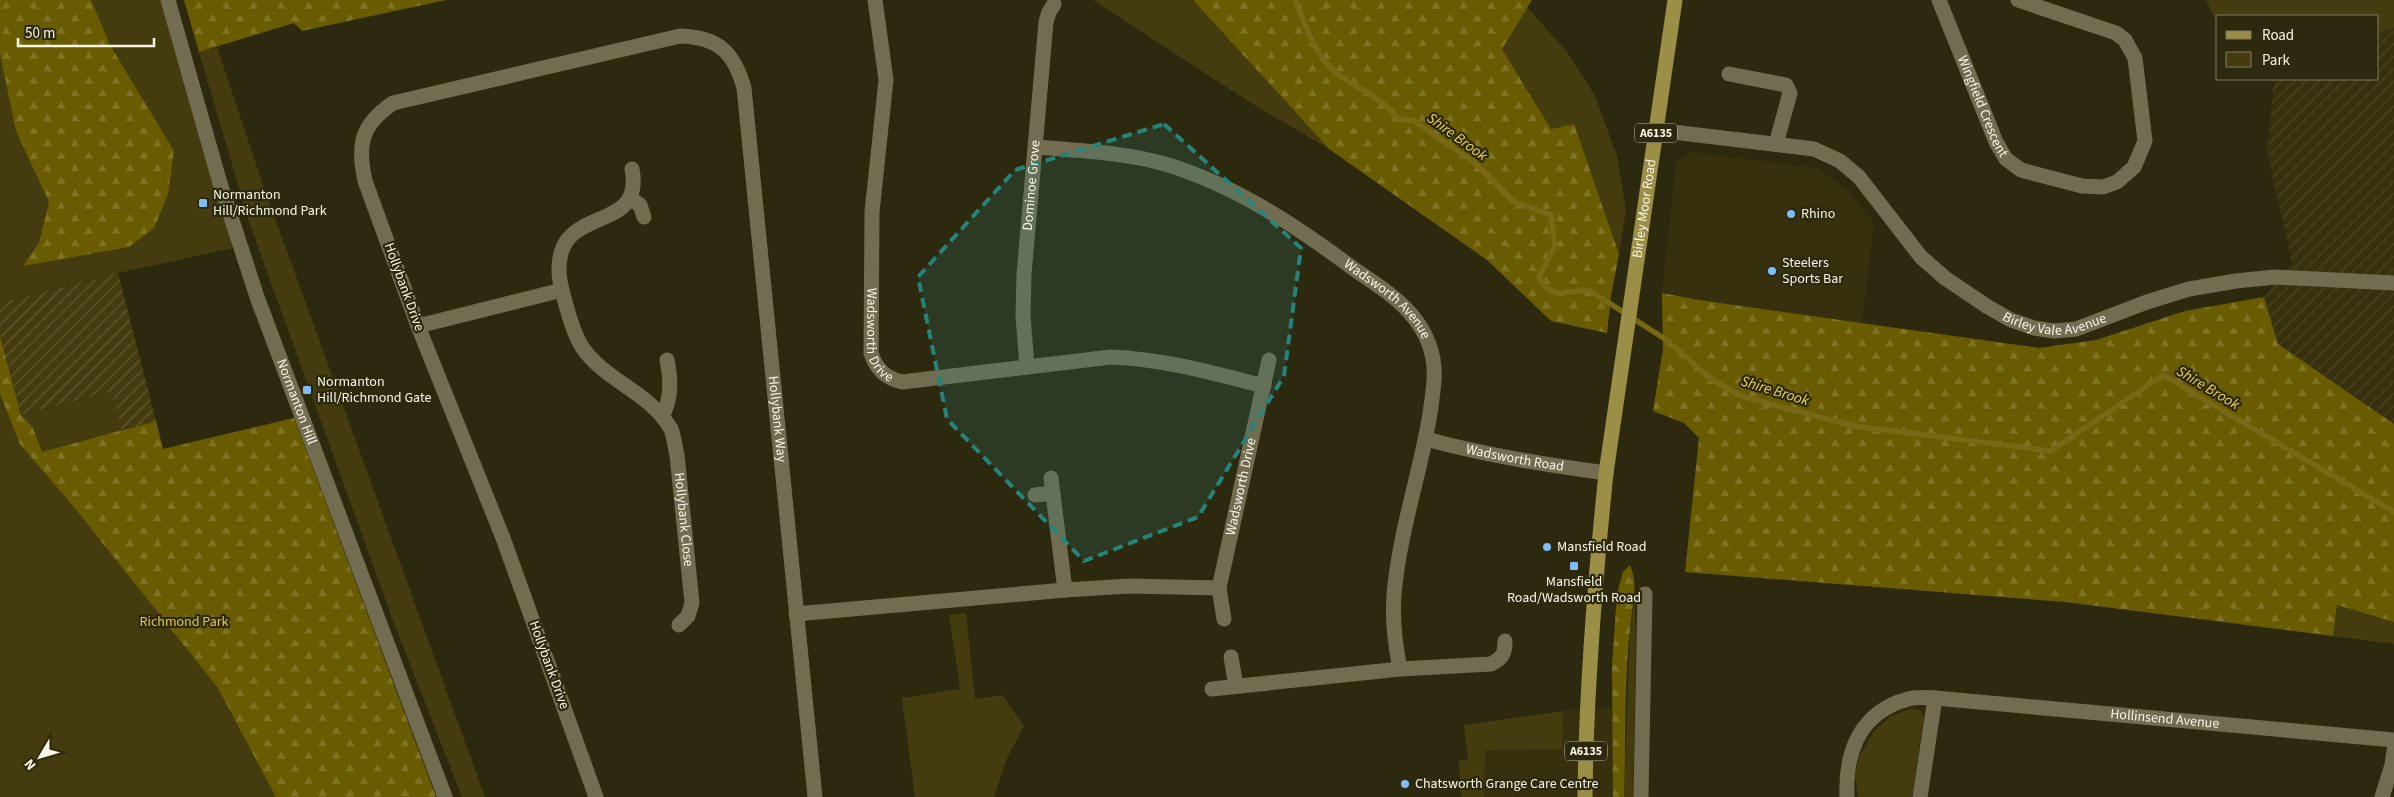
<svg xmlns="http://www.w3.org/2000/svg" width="2394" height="797" viewBox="0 0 2394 797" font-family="'Source Sans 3',sans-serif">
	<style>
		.built { fill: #36300e }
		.industrial { fill: url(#industrial-furrows) }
		.green { fill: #443c0e }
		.forest { fill: url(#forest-firs) }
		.garden { fill: url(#garden-furrows) }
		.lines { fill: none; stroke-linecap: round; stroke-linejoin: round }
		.stream { stroke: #766815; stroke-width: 5.5 }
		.street { stroke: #726d51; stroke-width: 15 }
		.secondary { stroke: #726d51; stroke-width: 15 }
		.primary { stroke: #9b8e47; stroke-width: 15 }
		.marked { fill: #26837a; fill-opacity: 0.2; stroke: #26837a; stroke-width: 4; stroke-dasharray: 10 6; stroke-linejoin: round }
		.poi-dot { fill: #7fbdfa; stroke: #2d290f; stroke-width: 2 }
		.labels { text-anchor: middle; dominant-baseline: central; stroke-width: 4.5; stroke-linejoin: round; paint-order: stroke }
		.shield { fill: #2d290f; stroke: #bbb8a6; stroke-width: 1 }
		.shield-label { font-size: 12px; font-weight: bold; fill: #f8f5e6 }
		.street-label { font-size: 14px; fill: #f8f5e6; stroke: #2d290f }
		.poi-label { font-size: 14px; fill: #f8f5e6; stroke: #2d290f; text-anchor: start }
		.park-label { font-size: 14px; fill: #e3ca3f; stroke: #2d290f }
		.water-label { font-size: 15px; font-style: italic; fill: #eed64d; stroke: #2d290f }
	</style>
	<defs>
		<pattern id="industrial-furrows" width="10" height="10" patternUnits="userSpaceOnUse" patternTransform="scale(1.25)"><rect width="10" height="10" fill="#36300e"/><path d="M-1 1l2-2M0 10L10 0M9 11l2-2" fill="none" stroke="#4a4425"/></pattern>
		<pattern id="forest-firs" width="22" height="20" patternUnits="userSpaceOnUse" patternTransform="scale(1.25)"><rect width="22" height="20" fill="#695b00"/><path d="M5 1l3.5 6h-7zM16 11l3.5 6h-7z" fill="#7f7325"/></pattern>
		<pattern id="garden-furrows" width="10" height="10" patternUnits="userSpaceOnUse" patternTransform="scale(1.25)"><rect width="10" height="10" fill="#443c0e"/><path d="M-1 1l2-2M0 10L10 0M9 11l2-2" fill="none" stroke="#605931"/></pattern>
	</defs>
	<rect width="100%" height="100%" fill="#2d290f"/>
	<g class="built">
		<polygon points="1691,152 1818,168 1848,191 1874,223 1862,323 1699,300 1662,293 1676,163"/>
		<polygon points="1613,708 1613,797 1461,797 1459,760 1468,759 1464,725 1573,710"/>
	</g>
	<polygon class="industrial" points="2394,28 2394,424 2278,344 2264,297 2292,262 2267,153 2274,79 2378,79 2378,33"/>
	<g class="green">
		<polygon points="0,0 164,0 233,248 118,273 0,303"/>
		<polygon points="1093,0 1193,0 1329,149 1251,103"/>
		<polygon points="2206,0 2394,0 2394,28 2378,33 2378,16 2218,16 2218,25"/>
		<polygon points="1527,7 1567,52 1595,96 1617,156 1626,211 1619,254 1574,125 1551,129 1502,49"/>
		<polygon points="217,47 263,185 485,797 462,797 395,626 249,222 199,52"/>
		<polygon points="0,335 21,415 111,392 121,430 156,421 163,449 294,418 436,797 0,797"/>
		<polygon points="1635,599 1636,634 1633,797 1624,797 1630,628"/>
		<polygon points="2337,605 2394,622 2394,644 2333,636"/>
		<polygon points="966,613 975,699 1002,695 1024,726 1007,758 994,797 915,797 902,698 960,689 949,615"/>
		<polygon points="1910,709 1920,710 1924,716 1912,797 1858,797 1855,775 1859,757 1873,732 1891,716"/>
		<polygon points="1563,711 1562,749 1485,750 1484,797 1461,797 1459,760 1468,759 1464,725"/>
	</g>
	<g class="forest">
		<polygon points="0,0 91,0 110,45 174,151 168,194 154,228 129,247 23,266 39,243 49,202 16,131 0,54"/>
		<polygon points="184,0 446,0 302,31 294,23 199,52"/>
		<polygon points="1193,0 1532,0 1502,49 1551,129 1574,124 1619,254 1611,296 1607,333 1551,321 1487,260 1329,149"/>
		<polygon points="1662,293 1699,300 2039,348 2096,340 2185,311 2264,297 2278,344 2394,424 2394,622 2337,605 2333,636 2065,602 1685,572 1699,438 1684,423 1653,411 1663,348"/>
		<polygon points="0,335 21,415 33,428 42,452 156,421 163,449 294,418 436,797 276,797 218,688 74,507 20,444 0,394"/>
		<path d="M 1630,565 C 1639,586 1632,606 1630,628 C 1624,684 1626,741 1624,797 L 1613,797 L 1612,666 L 1617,593 L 1623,572 Z"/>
	</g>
	<polygon class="garden" points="118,273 156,421 121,430 111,392 21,415 0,335 0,303"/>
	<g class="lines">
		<path class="stream" d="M 1295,0 C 1304,21 1314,53 1331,68 C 1352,89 1379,93 1398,119 L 1414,121 L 1474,162 L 1513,201 L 1551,215 L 1555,246 L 1539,277 L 1546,288 L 1557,293 L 1589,290 L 1665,339 L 1711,379 L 1741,396 L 1854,426 L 2051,451 L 2163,375 L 2394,512"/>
		<g class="street">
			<path id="s1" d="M 875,0 L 886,80 L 872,212 L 871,353 C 876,369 885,378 902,382 L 1111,357 C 1163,359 1213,373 1264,386"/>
			<path id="s2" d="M 1939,0 L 1996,142 L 2006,159 L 2021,170 L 2082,186 L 2103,187 L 2117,182 L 2134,167 L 2145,141 L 2135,58 L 2125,40 L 2116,33 L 2018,0"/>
			<polyline points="1729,74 1786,85 1790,93 1776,144"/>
			<path id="s3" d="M 1656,130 L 1814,149 L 1840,161 L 1859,177 L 1921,257 L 1945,278 L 1988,307 L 2011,320 L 2034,328 L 2054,331 L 2076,329 L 2147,302 L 2189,289 L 2236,281 L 2275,277 L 2394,283"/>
			<path id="s4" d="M 1037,147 C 1080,151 1123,152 1165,164 C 1235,185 1296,226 1354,269 C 1373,282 1394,295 1410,313 C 1427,332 1436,356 1434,381 C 1428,454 1400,522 1394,595 C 1392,620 1395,644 1400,669"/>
			<path id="s5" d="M 632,169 C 645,236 557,202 559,271 C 559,282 563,294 566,305 C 570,320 574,334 582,347 C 605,381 650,392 671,429 C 674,436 675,447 677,455 L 692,603 L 688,616 L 679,625"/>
			<polyline points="631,199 640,205 644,217"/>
			<polyline points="418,326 562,290"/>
			<path id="s6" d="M 1027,367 L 1023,316 L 1024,274 L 1046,22 L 1049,12 L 1054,4"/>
			<path d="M 662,416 C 672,399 671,379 667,360"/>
			<path id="s7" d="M 1426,439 C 1485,455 1545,465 1606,473"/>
			<polyline points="1051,478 1065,590"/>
			<polyline points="1035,495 1053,493"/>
			<polyline points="796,614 1065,590 1129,586 1219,588"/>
			<path id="s8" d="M 1224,619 L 1219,588 L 1269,360"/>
			<polyline points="1231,657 1236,686"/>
			<path d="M 1212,689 L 1400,669 L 1491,664 C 1503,658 1505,653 1505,641"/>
			<path id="s9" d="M 596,797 L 503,538 L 418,326 L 365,181 C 357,144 361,125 393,103 L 680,36 C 718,37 734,52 744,88 L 815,797"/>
			<polyline points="1641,797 1645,594"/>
			<path id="s10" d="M 1847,797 C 1845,752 1860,712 1908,699 C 1919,696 1934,698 1946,699 L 2394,740"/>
			<polyline points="1920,797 1935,698"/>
			<polyline points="2382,797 2392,765 2394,750"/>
		</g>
		<path class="secondary" id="s11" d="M 168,0 L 220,183 L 257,297 L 445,797"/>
		<path class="primary" id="s12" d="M 1585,797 C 1586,689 1595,580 1606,473 L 1675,0"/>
	</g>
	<path class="marked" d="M 1164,124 L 1301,248 L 1284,376 L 1198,517 L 1084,561 L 947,419 L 918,277 L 1015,170 Z"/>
	<g class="poi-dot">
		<rect x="198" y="198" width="10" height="10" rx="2.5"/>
		<circle cx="1791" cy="214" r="5"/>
		<circle cx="1772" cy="271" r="5"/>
		<rect x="302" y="385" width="10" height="10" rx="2.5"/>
		<circle cx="1547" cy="547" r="5"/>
		<rect x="1569" y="561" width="10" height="10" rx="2.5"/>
		<circle cx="1405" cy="784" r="5"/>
	</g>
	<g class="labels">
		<g class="shield">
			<rect x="1635" y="123.5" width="42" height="19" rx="4"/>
			<rect x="1565" y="741.5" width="42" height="19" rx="4"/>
		</g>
		<g class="shield-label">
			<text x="1656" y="133">A6135</text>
			<text x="1586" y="751">A6135</text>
		</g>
		<g class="street-label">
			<text stroke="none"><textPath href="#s2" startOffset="115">Wingfield Crescent</textPath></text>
			<text stroke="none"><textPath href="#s6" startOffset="182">Dominoe Grove</textPath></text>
			<text stroke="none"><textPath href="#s12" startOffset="592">Birley Moor Road</textPath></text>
			<text transform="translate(404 287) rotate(70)">Hollybank Drive</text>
			<text stroke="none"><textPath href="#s4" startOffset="392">Wadsworth Avenue</textPath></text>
			<text stroke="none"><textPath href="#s3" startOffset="469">Birley Vale Avenue</textPath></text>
			<text stroke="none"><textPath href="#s1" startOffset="339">Wadsworth Drive</textPath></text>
			<text stroke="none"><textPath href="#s11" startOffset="422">Normanton Hill</textPath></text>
			<text stroke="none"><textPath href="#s9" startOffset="1466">Hollybank Way</textPath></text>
			<text stroke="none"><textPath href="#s7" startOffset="91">Wadsworth Road</textPath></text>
			<text stroke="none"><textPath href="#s8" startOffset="135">Wadsworth Drive</textPath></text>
			<text stroke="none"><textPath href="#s5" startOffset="432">Hollybank Close</textPath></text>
			<text transform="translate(549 665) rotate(70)">Hollybank Drive</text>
			<text stroke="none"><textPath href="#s10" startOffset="384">Hollinsend Avenue</textPath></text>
		</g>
		<g class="poi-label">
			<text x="213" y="195">Normanton<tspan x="213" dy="16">Hill/Richmond Park</tspan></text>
			<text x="1801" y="214">Rhino</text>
			<text x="1782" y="263">Steelers<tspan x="1782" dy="16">Sports Bar</tspan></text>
			<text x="317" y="382">Normanton<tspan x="317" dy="16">Hill/Richmond Gate</tspan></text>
			<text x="1557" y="547">Mansfield Road</text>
			<text x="1574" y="582" text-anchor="middle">Mansfield<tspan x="1574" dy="16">Road/Wadsworth Road</tspan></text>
			<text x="1415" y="784">Chatsworth Grange Care Centre</text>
		</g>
		<g class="park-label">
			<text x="184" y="622">Richmond Park</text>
		</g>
		<g class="water-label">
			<text transform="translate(1457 137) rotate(36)">Shire Brook</text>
			<text transform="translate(2208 388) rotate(31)">Shire Brook</text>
			<text transform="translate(1775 391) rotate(17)">Shire Brook</text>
		</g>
	</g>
	<rect x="2216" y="15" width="162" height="65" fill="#2d290f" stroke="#7e7b65"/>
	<rect x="2226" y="31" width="25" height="8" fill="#9b8e47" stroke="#7e7b65"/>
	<text x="2262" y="40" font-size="15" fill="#f8f5e6">Road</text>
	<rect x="2226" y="52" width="25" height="15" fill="#443c0e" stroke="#7e7b65"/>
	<text x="2262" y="65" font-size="15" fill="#f8f5e6">Park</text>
	<g transform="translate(40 757) rotate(232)" stroke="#2d290f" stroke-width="4" paint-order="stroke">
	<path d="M0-4L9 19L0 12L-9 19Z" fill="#f8f5e6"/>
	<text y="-8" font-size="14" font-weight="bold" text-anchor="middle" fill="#f8f5e6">N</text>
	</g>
	<path d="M18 38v8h136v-8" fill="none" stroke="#f8f5e6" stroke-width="2.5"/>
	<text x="25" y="38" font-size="15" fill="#f8f5e6" stroke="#2d290f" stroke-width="4" paint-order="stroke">50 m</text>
</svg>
